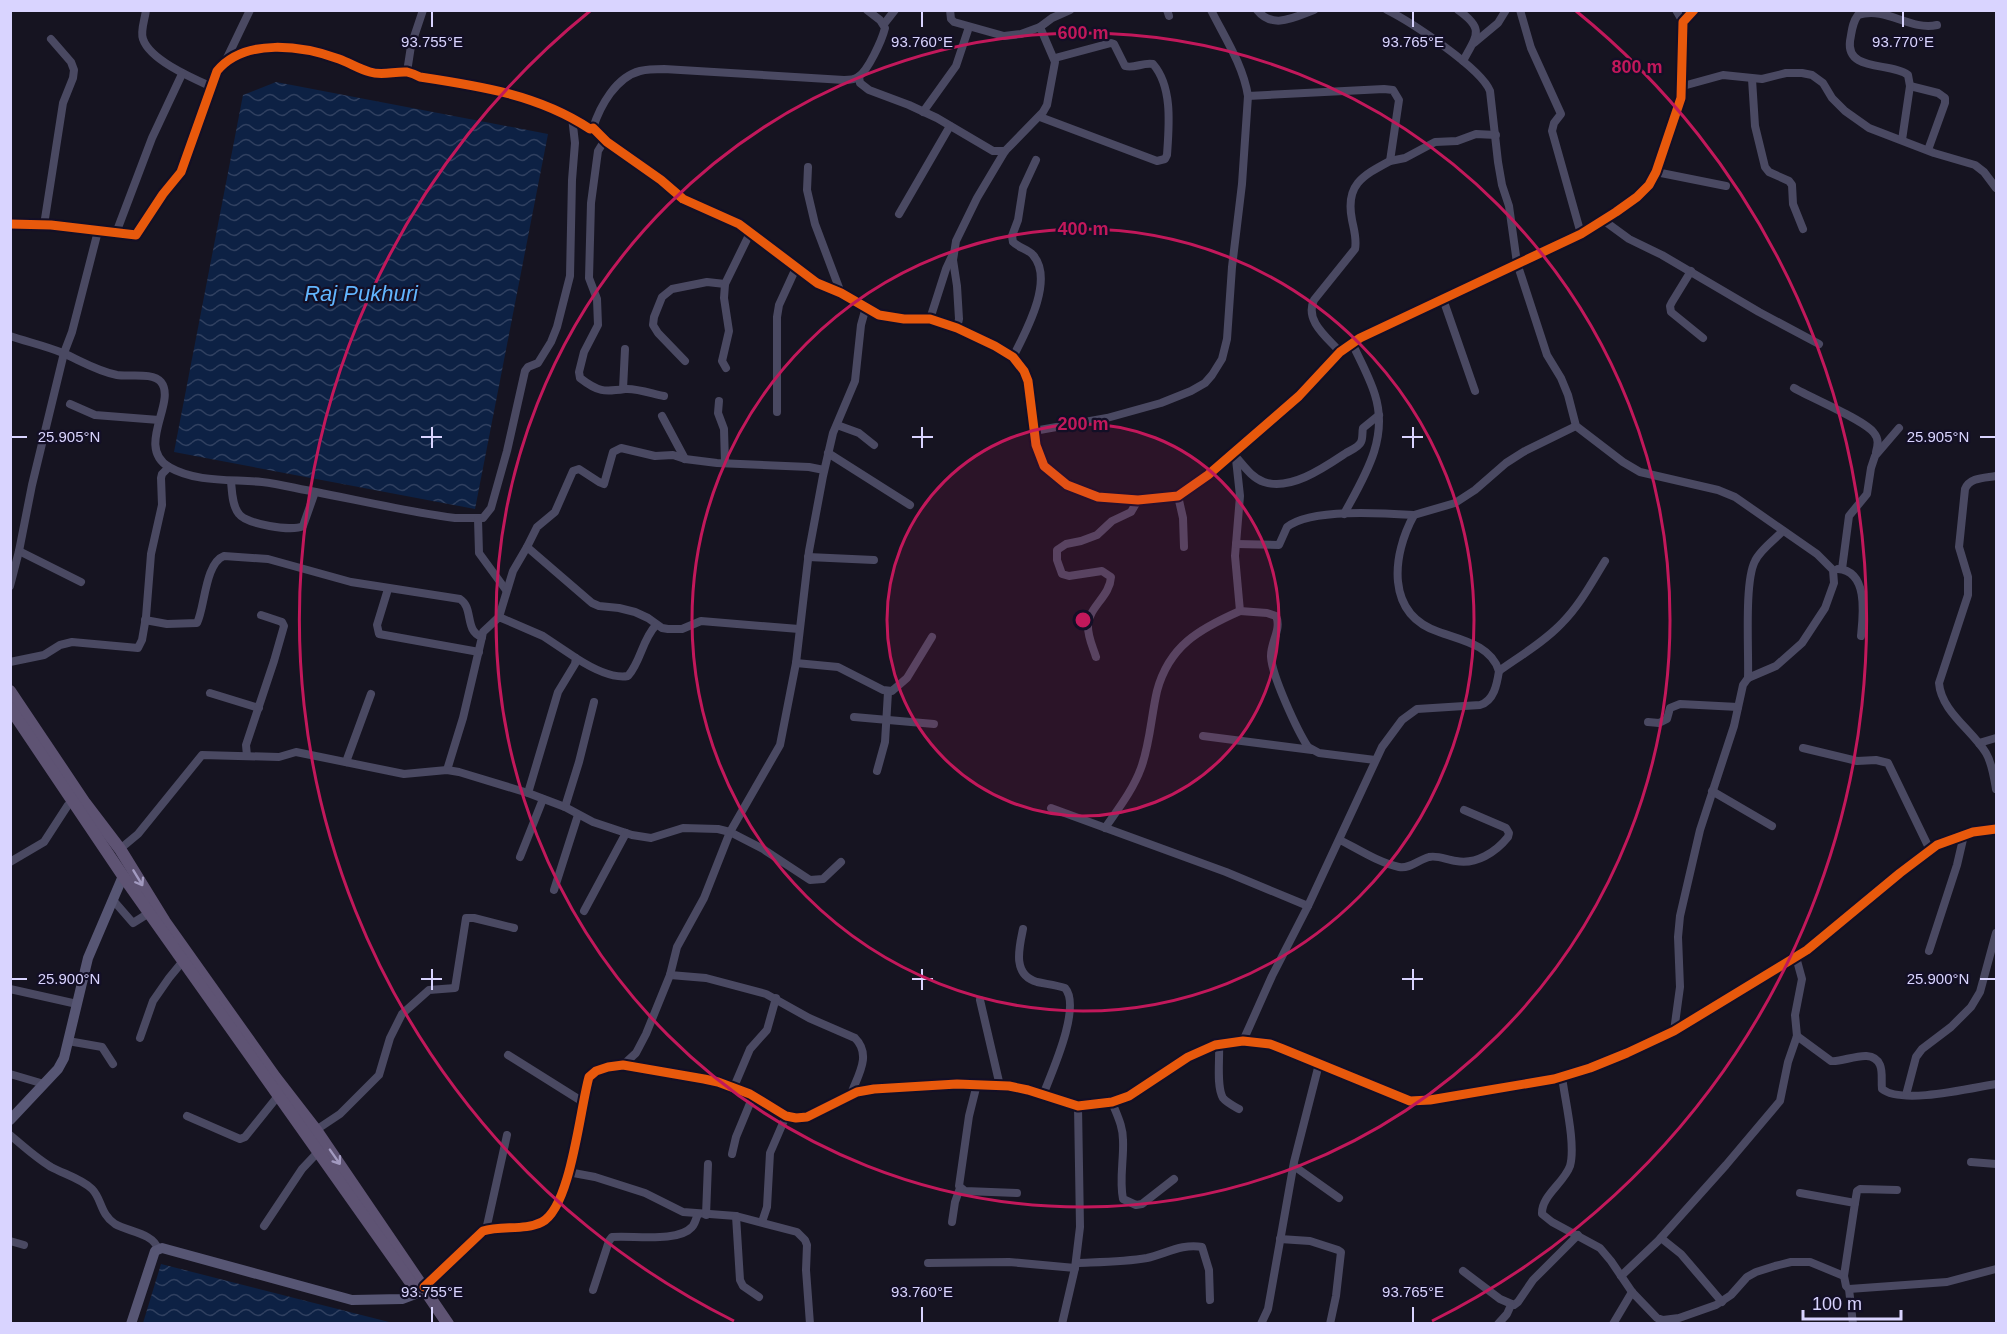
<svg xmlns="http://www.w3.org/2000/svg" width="2007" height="1334" viewBox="0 0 2007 1334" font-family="Helvetica,sans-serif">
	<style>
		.water { fill: url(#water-waves) }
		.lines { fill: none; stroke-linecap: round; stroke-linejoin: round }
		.street { stroke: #4a4962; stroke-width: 8 }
		.secondary { stroke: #575674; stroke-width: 10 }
		.primary { stroke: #5e5373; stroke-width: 12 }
		.cycleway-casing { stroke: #130f26; stroke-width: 13 }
		.cycleway { stroke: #e8590c; stroke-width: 9 }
		.oneway { stroke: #a29ac0 }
		.ticks { fill: none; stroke: #d9d4ff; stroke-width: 2 }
		.ring { fill: none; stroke: #c2185b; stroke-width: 3 }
		.labels { text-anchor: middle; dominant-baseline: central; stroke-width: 4.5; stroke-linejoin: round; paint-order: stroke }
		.water-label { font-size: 22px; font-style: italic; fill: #62b6ff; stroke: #130f26 }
		.ticks-label { font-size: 15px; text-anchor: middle; fill: #d9d4ff; stroke: #130f26; stroke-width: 4.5; stroke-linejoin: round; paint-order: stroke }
		.centre { fill: #c2185b; stroke: #130f26; stroke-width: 3 }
		.ring-label { font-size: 18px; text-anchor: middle; font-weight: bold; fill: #c2185b; stroke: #130f26; stroke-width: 4.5; stroke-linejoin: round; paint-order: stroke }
	</style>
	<defs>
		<pattern id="water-waves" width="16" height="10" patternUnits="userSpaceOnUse" patternTransform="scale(1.5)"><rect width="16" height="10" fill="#0d2144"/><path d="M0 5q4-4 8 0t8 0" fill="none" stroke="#304060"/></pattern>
	</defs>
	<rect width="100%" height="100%" fill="#161421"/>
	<g class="water">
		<polygon points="276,82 548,134 475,509 174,452 243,95"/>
		<polygon points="161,1264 393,1323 394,1323 143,1323"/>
	</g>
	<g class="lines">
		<g class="street">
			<path d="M 146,10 C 145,19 140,31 143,39 C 150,60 192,78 212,87"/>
			<polyline points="950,10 951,19 954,22 1004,36 1021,34 1040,27 1055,62 1047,105 1043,112 1005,151 977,198 956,241 953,260 957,286 959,319 957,328"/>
			<polyline points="1167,10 1169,16"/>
			<path d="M 1257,10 C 1273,30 1295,17 1314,10"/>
			<path d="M 1387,10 C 1411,22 1481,68 1490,91 L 1498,162 L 1502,185 L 1509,206 L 1517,263 L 1547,355 L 1561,378 L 1568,395 L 1576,426 L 1623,462 L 1640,472 L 1718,490 L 1735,497 L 1817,554 L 1833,570 L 1834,583 L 1825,608 L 1802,643 L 1776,666 L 1748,678 L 1743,685 L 1734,726 L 1700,830 L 1680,916 L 1678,937 L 1680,987 L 1674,1031"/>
			<path d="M 1458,10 C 1485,29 1477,35 1463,61"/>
			<polyline points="1520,10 1531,48 1561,114 1554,123 1552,131 1581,234"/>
			<polyline points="1676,10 1683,22"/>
			<polyline points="884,24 895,10"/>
			<polyline points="1040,27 1052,18 1070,10"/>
			<polyline points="1474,43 1498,23 1506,10"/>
			<polyline points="226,60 250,10"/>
			<polyline points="407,72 411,46 423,10"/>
			<polyline points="859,77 860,83 869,90 909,105 937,118 993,151 1005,151"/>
			<polyline points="1752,79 1755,126 1765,167 1769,172 1789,181 1792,185 1793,204 1803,229"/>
			<polyline points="1683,86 1723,75 1762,79 1786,73 1802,73 1812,75 1823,83 1832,98 1845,111 1869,128 1934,153 1975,165 1984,172 1996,188"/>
			<polyline points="1910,86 1938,93 1945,98 1945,103 1928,150"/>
			<path d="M 1248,96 L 1384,89 L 1393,90 L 1399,100 L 1390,161 C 1362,176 1345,185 1352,220 C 1354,230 1357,239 1355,249 L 1314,300 C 1304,321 1328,338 1340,352"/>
			<polyline points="923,112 956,66 969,27"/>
			<path d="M 1040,117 L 1157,161 L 1165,159 L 1167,155 C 1169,126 1173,87 1153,64 C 1143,62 1134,69 1125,66 L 1114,44 L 1111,43 L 1055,58"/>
			<path d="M 593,128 C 600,106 616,77 640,71 C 648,69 656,69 664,69 L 844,80 C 848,80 854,80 858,77 C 868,71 882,40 885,28 L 880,20 L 867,10"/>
			<path d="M 606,138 L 598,151 L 591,203 L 589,278 L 597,299 L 598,325 L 584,352 L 579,372 L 580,378 C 598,392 604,392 625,389 C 637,388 653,394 664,396"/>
			<path d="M 1902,140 L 1910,86 L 1908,75 C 1891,62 1846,72 1850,41 C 1852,31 1852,23 1858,15 C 1887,6 1909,31 1937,25"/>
			<polyline points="1390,161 1405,158 1435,142 1457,141 1476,134 1496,135"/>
			<polyline points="808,167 807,190 815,224 841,293"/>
			<polyline points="1656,172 1726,186"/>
			<polyline points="899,214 950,126"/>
			<polyline points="1603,220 1629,239 1662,255 1759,312 1819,344"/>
			<polyline points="44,225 63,103 73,78 74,70 71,62 51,39"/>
			<polyline points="116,233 152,138 182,74"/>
			<polyline points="1691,271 1672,302 1670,306 1671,312 1703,338"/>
			<polyline points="1443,299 1475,391"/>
			<polyline points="930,319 946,269 952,256"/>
			<path d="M 10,336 C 28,342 46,346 63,353 C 81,361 97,371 117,375 C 129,377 153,372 161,382 C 177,402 135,447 169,467 C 197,483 232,479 262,482 C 280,484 298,489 316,492 C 362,501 409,512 455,518 L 483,518 L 491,508 L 507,451 L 525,371 L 528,367 L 538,363 L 551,342 L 557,327 L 570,276 L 572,180 L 575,143 L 572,117"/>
			<path d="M 1013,357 C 1025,333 1055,280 1033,255 C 1028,249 1019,248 1013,242 L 1012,236 L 1018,220 L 1023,188 L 1036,160"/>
			<polyline points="685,361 658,333 653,325 654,317 662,297 672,289 707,282 725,284"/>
			<polyline points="726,368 722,361 729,331 724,298 725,284 750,233"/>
			<path d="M 1794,388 C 1811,398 1865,420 1874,433 C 1879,439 1878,445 1876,452"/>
			<polyline points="623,389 625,349"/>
			<polyline points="719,401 718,413 724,429 725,463"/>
			<polyline points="70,404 95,415 159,420"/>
			<polyline points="777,412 777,317 779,305 796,268"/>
			<polyline points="662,416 685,459"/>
			<polyline points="837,425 859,433 874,445"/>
			<path d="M 1034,431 L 1107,418 L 1161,403 L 1191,391 L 1205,383 L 1212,375 L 1222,359 L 1227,339 L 1232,267 L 1242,184 L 1248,96 C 1243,65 1225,38 1211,10"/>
			<path d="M 1235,450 L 1240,496 L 1235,556 L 1240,611 L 1267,613 L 1276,616 C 1282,629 1270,643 1271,657 C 1272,676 1297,730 1308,747 L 1319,753 L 1375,760"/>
			<polyline points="828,453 910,505"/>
			<path d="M 1236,457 C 1244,466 1252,478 1264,482 C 1291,491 1325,467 1346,453 C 1351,450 1359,447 1361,442 C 1363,438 1362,432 1363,428 L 1379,415"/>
			<path d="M 1996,476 C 1985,478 1970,477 1965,489 L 1959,547 L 1968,577 L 1968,595 L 1939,683 C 1941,711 1972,730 1986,753 C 1992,763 1994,777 1996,789"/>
			<path d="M 231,481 C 232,491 232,506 239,514 C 246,524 292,532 303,526 L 315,492"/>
			<polyline points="1178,496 1183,518 1184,547"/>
			<path d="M 1344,514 C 1364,477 1389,439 1375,395 C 1370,378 1360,360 1352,343"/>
			<polyline points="478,519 479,553 506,590"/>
			<path d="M 1236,544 L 1279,545 L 1287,527 C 1310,508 1384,513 1414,515"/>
			<polyline points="527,547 537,527 555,512 573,471 579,469 599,482 604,484 613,452 621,448 655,456 673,455 685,459 717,463 809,467 824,470"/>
			<polyline points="19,551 81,582"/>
			<polyline points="808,557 874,560"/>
			<path d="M 1838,569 C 1869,571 1863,616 1861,636"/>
			<polyline points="1842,569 1849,516 1867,494 1871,468 1875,456 1899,428"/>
			<polyline points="10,586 19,551 32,485 64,353 72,332 98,231"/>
			<polyline points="388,589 377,625 379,634 479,652"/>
			<polyline points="499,617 513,571 527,547 592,603 599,606 619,608 635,612 648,618 662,628 668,629 682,629 701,621 799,629"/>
			<path d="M 145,620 L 167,624 L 197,623 C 205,607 205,563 224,556 L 268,559 L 351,582 L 460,599 C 474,608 464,631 482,637 L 463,718 L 447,770"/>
			<polyline points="482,637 483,632 499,617 543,636 576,658 575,664 558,692 528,793"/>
			<path d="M 1096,657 C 1093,647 1087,636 1088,624 C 1090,606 1110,596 1111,577 L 1102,571 L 1069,576 L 1062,574 L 1057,560 L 1057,550 L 1066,544 L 1081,541 L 1097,535 L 1112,521 L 1131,512 L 1138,500"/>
			<path d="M 576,658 C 590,667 611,679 628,676 C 641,661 642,640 656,625"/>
			<polyline points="10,662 44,655 60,645 72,642 138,648 142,640 146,617 151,554 162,505 161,478 162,474 169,467"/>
			<polyline points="796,663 838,667 883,690 892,691 907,678 932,637"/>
			<path d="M 1499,671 C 1520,656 1544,642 1562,623 C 1580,605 1592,582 1605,561"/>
			<path d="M 1748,678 C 1749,652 1744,582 1755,561 C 1760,550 1774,540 1783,531"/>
			<polyline points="210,693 259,708"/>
			<polyline points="854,717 934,724"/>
			<polyline points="1648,722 1659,723 1667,719 1670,708 1680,704 1738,707"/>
			<polyline points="1203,736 1312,750"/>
			<polyline points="1979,743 1996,738"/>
			<polyline points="1803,748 1857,761 1876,760 1888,763 1930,850"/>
			<polyline points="247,756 246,745 274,661 284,626 282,622 261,615"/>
			<polyline points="346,762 371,694"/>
			<polyline points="877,771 885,742 888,692"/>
			<polyline points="1712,791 1772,826"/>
			<polyline points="565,807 579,762 594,702"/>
			<polyline points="1051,808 1226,872 1308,906"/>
			<path d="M 1105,828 C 1118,809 1133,790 1141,768 C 1150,744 1151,717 1157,691 C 1169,646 1199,629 1240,611"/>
			<path d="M 1340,840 C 1358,849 1379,863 1399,867 C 1410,869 1418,860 1429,857 C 1438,855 1447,860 1456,861 C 1476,865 1496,852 1508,837 L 1509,833 L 1506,828 L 1464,810"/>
			<polyline points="120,849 138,834 202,755 279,757 296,752 404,774 447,770 459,772 528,793 565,807 593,822 632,835 651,838 683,828 718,829 730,832 763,849 810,880 823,879 841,862"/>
			<polyline points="520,857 543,799"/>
			<polyline points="10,862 44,842 68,805 73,801"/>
			<polyline points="554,890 578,815"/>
			<polyline points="113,900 133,923 149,913"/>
			<polyline points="584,911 626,833"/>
			<path d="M 1023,929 C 1019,948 1012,975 1037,982 C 1046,984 1056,985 1065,988 C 1082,1007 1051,1074 1043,1095"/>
			<polyline points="1929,951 1957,865 1964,835"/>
			<path d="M 670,975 L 706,978 L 766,994 L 809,1018 L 855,1038 C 872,1055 858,1075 851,1094"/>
			<polyline points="10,989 77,1004"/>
			<polyline points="980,1000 1000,1086"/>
			<path d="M 1797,1036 L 1831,1061 C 1844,1063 1872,1046 1880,1065 C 1883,1072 1881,1081 1882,1089 C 1902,1105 1971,1088 1996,1084"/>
			<polyline points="140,1038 153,1001 169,978 183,961"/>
			<polyline points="68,1041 102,1047 113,1064"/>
			<path d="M 1243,1041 L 1272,976 L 1308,906 L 1382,747 L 1402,720 L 1417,709 L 1480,705 C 1494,701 1497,684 1499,671 C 1491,645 1461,640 1439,632 C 1385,614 1392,555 1414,515 L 1455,503 L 1475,490 L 1506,463 L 1525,451 L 1576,426"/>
			<path d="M 1219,1045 C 1220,1058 1216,1087 1223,1098 C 1227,1103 1234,1106 1239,1109"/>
			<polyline points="508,1055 583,1102"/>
			<polyline points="623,1065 636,1053 646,1034 670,975 677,947 704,898 730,832 780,745 796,663 809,551 823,476 833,433 855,381 861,325 866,307"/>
			<polyline points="10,1074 44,1084"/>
			<path d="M 1562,1077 C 1565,1100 1576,1145 1570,1166 C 1564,1183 1541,1196 1542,1214 L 1552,1222 L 1600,1248 L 1611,1261 L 1632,1292 L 1657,1318 L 1663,1320 L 1679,1318 L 1716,1305 L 1731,1295 L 1747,1277 L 1756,1272 L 1775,1266 L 1791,1262 L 1810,1262 L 1844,1276 L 1846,1286 L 1849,1289"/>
			<polyline points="977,1084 969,1116 959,1186 965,1191 1017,1193"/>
			<polyline points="732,1087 736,1082 750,1049 767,1030 776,998"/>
			<polyline points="1906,1095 1916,1057 1922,1049 1951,1027 1971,1007 1980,992 1996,933"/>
			<path d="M 1112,1102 C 1117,1115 1123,1126 1123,1140 C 1124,1160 1119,1179 1123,1199 L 1136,1205 L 1142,1204 L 1174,1179"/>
			<polyline points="187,1116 240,1139 245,1137 278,1096"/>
			<polyline points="316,1130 340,1114 379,1075 390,1038 402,1014 429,990 455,988 466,918 474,918 514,928"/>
			<path d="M 10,1135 C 23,1146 36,1158 51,1167 C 64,1174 82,1179 92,1189 C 102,1199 100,1214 115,1224 C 129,1232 153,1233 158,1249"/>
			<polyline points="732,1154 736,1137 753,1096"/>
			<polyline points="1971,1162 1996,1164"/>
			<polyline points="1294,1166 1339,1198"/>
			<polyline points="568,1172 595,1177 645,1193 683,1212 736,1216 797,1232 805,1240 807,1245 806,1270 810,1324"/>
			<polyline points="1800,1193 1855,1203 1844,1276"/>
			<polyline points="1855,1203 1857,1191 1860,1189 1897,1190"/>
			<polyline points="706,1215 708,1164"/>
			<polyline points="736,1216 740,1280 743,1286 759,1297"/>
			<polyline points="762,1222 767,1207 770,1153 786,1116"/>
			<polyline points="952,1222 955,1202 960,1188"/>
			<polyline points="264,1226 302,1169 318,1152"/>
			<polyline points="486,1230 507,1135"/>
			<polyline points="1661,1238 1681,1254 1722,1302"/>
			<polyline points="1280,1239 1310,1241 1338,1250 1341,1252 1336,1296 1330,1324"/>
			<polyline points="10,1241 24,1245"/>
			<polyline points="928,1263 1009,1262 1075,1268"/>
			<path d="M 1076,1263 C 1099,1262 1124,1262 1147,1258 C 1165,1254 1183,1243 1202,1247 L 1209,1270 L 1210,1300"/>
			<polyline points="1463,1271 1500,1299 1514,1305 1518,1302 1533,1280 1578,1235"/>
			<polyline points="1621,1276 1658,1241 1726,1165 1780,1101 1788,1062 1797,1036 1795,1015 1802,979 1796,957"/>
			<path d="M 593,1290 L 609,1241 L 612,1237 C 632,1235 678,1243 692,1227 C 695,1224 696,1218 698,1214"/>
			<polyline points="1062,1324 1075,1268 1080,1227 1078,1106"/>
			<polyline points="1261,1324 1268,1309 1294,1162 1319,1064"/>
			<polyline points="1498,1324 1507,1314 1511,1305"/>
			<polyline points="1613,1324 1632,1292"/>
			<polyline points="1853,1324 1849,1289 1947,1282 1996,1269"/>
		</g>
		<g class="secondary">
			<path d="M 10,224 L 51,225 L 136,235 L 163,194 L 181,172 L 217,71 C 245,37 303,46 339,59 C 350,63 359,69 370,72 C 382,76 395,71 407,72 C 411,73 416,75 420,77 C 480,86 539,95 590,129 L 593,128 L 607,142 L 661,180 L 683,199 L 739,224 L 817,283 L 841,293 L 879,315 L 904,319 L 930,319 L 957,328 L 995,346 L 1013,357 L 1024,371 L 1028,381 L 1036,445 L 1044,466 L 1067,485 L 1098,497 L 1138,500 L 1178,496 L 1208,475 L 1299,396 L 1340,352 L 1360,338 L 1581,234 L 1616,212 L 1637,197 L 1649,185 L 1656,172 L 1681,98 L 1683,22 L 1694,10"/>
			<polyline points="10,1120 58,1069 64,1058 88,958 123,876"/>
			<path d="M 424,1287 L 483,1231 C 501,1225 525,1231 542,1222 C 571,1207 580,1108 589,1077 L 596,1071 L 608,1067 L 623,1065 L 704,1079 L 718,1082 L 750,1094 L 786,1116 L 796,1118 L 807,1117 L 857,1092 L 874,1089 L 957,1084 L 1009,1086 L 1028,1090 L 1078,1106 L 1112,1102 L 1129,1096 L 1188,1057 L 1215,1045 L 1243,1041 L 1270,1044 L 1283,1049 L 1410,1101 L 1430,1100 L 1554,1079 L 1590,1068 L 1627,1053 L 1674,1031 L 1807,950 L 1900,873 L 1937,845 L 1973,832 L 1996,829"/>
			<polyline points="131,1324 154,1254 155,1251 162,1248 352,1300 402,1299 418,1293"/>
		</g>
		<g class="primary">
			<polyline points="10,691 85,803 120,849 165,922 275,1077 316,1130 448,1324"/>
			<polyline points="10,708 123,876 411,1283"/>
		</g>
		<g class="cycleway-casing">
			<g id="cycleway">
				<path d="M 10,224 L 51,225 L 136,235 L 163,194 L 181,172 L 217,71 C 245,37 303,46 339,59 C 350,63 359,69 370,72 C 382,76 395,71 407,72 C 411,73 416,75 420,77 C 480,86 539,95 590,129 L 593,128 L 607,142 L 661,180 L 683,199 L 739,224 L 817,283 L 841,293 L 879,315 L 904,319 L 930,319 L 957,328 L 995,346 L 1013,357 L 1024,371 L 1028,381 L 1036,445 L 1044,466 L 1067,485 L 1098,497 L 1138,500 L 1178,496 L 1208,475 L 1299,396 L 1340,352 L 1360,338 L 1581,234 L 1616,212 L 1637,197 L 1649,185 L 1656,172 L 1681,98 L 1683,22 L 1694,10"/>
				<path d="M 424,1287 L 483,1231 C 501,1225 525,1231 542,1222 C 571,1207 580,1108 589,1077 L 596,1071 L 608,1067 L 623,1065 L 704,1079 L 718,1082 L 750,1094 L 786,1116 L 796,1118 L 807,1117 L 857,1092 L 874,1089 L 957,1084 L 1009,1086 L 1028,1090 L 1078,1106 L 1112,1102 L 1129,1096 L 1188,1057 L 1215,1045 L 1243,1041 L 1270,1044 L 1283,1049 L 1410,1101 L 1430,1100 L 1554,1079 L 1590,1068 L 1627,1053 L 1674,1031 L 1807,950 L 1900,873 L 1937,845 L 1973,832 L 1996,829"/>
			</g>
		</g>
		<use href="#cycleway" class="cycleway"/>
	</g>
	<defs><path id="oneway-shaft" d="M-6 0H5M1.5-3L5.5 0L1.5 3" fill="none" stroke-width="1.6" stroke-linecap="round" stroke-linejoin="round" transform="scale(1.5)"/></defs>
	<g class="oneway">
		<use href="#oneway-shaft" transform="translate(138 878) rotate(59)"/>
		<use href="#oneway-shaft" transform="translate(335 1157) rotate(55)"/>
	</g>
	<path class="ticks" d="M 432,12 L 432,27M 922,12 L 922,27M 1413,12 L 1413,27M 1903,12 L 1903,27M 432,427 L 432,448M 922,427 L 922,448M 1413,427 L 1413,448M 12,437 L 27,437M 421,437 L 442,437M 912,437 L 933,437M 1402,437 L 1423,437M 1980,437 L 1995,437M 432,969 L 432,990M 922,969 L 922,990M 1413,969 L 1413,990M 12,979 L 27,979M 421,979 L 442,979M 912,979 L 933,979M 1402,979 L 1423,979M 1980,979 L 1995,979M 432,1307 L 432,1322M 922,1307 L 922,1322M 1413,1307 L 1413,1322"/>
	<circle cx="1083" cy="620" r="196" fill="#c2185b" fill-opacity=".12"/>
	<g class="ring">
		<circle cx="1083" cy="620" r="196"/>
		<circle cx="1083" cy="620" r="391"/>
		<circle cx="1083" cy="620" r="587"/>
		<path d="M734 1321A783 783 0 0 1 590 11M1576 11A783 783 0 0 1 1432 1321"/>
	</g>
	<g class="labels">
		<g class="water-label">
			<text x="361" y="293">Raj Pukhuri</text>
		</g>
	</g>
	<g class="ticks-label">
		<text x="432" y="47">93.755°E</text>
		<text x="922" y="47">93.760°E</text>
		<text x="1413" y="47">93.765°E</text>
		<text x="1903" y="47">93.770°E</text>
		<text x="69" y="442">25.905°N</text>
		<text x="1938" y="442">25.905°N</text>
		<text x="69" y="984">25.900°N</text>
		<text x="1938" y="984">25.900°N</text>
		<text x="432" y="1297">93.755°E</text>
		<text x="922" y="1297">93.760°E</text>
		<text x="1413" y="1297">93.765°E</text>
	</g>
	<circle cx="1083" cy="620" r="9" class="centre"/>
	<g class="ring-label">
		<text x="1083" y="39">600 m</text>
		<text x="1637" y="73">800 m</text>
		<text x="1083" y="235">400 m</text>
		<text x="1083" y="430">200 m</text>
	</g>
	<rect width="2007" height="1334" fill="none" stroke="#d9d4ff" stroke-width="24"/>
	<path d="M1803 1310v9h98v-9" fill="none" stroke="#d9d4ff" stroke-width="3"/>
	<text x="1812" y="1310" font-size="18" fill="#d9d4ff" stroke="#130f26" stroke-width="4.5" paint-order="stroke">100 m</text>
</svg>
